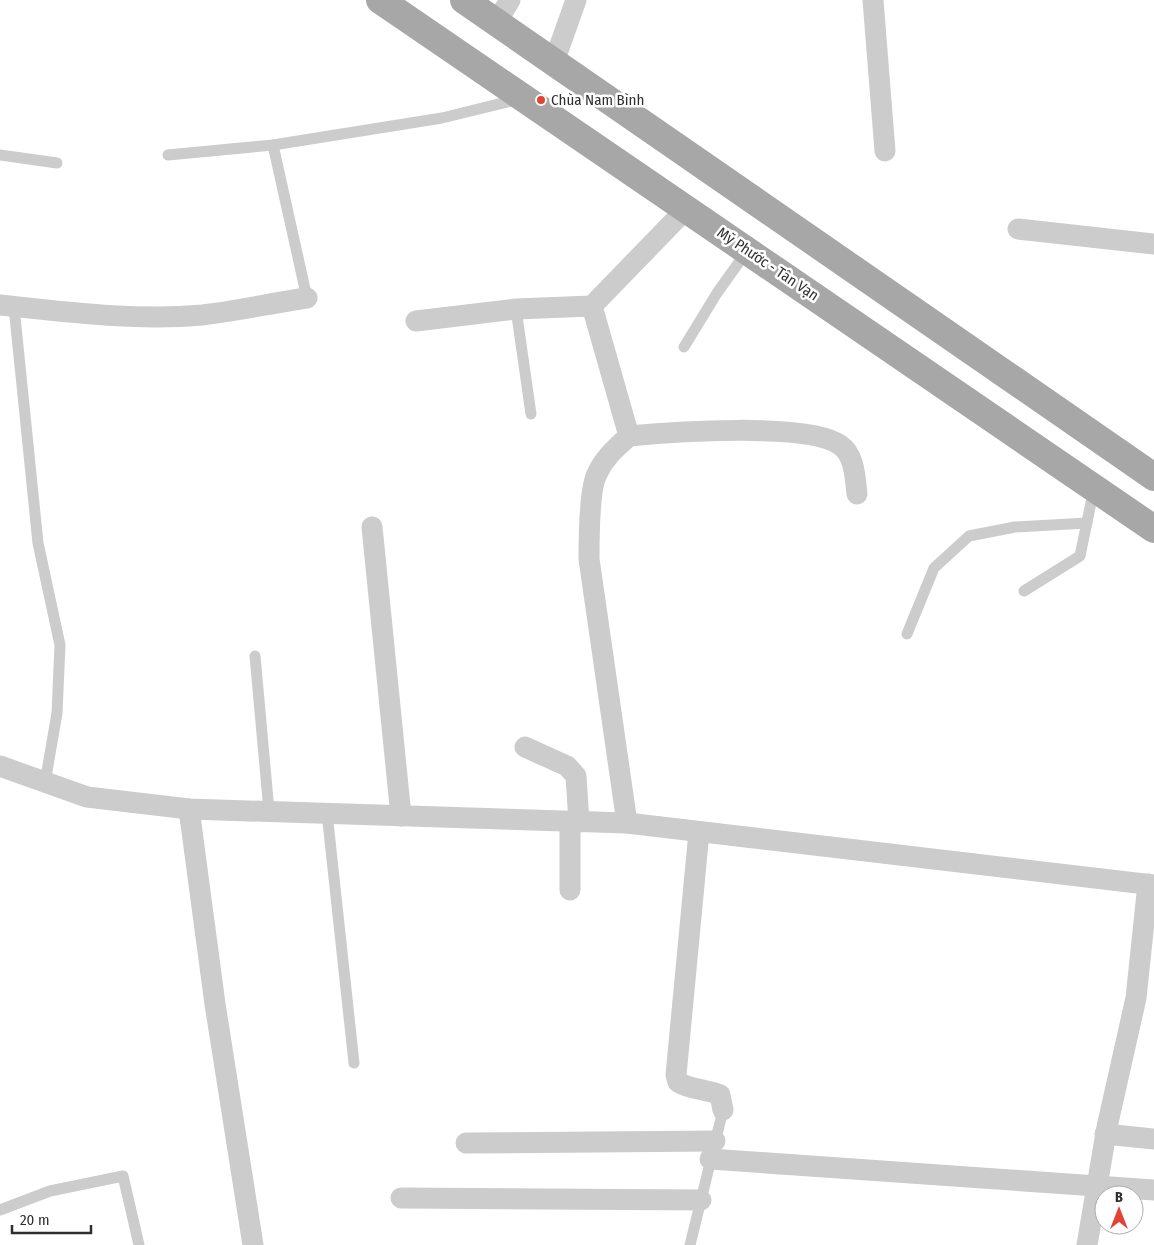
<svg xmlns="http://www.w3.org/2000/svg" width="1154" height="1245" viewBox="0 0 1154 1245" font-family="'Fira Sans Condensed',sans-serif">
	<style>
		.lines { fill: none; stroke-linecap: round; stroke-linejoin: round }
		.lane { stroke: #ccc; stroke-width: 11 }
		.street { stroke: #ccc; stroke-width: 21 }
		.primary { stroke: #a7a7a7; stroke-width: 28 }
		.poi-dot { fill: #e44333; stroke: #fff; stroke-width: 2 }
		.labels { text-anchor: middle; dominant-baseline: central; stroke-width: 5; stroke-linejoin: round; paint-order: stroke }
		.poi-label { font-size: 15px; fill: #2f2f2f; stroke: #fff; text-anchor: start }
		.street-label { font-size: 15px; fill: #2f2f2f; stroke: #fff }
	</style>
	<rect width="100%" height="100%" fill="#fff"/>
	<g class="lines">
		<g class="lane">
			<polyline points="273,145 307,298"/>
			<polyline points="0,155 57,163"/>
			<polyline points="168,155 273,145 442,118 519,99"/>
			<polyline points="14,307 38,543 60,645 57,713 45,783"/>
			<polyline points="516,309 531,414"/>
			<polyline points="684,347 717,293 747,251"/>
			<polyline points="1024,591 1080,556 1094,488"/>
			<polyline points="907,634 934,568 969,536 1015,527 1087,523"/>
			<polyline points="255,656 269,811"/>
			<polyline points="327,813 354,1063"/>
			<polyline points="0,1210 50,1191 123,1176 139,1245"/>
			<polyline points="690,1245 723,1110"/>
		</g>
		<g class="street">
			<polyline points="873,0 885,151"/>
			<polyline points="496,23 510,0"/>
			<polyline points="554,62 576,0"/>
			<polyline points="1018,229 1154,244"/>
			<path d="M 0,305 C 67,312 135,321 202,315 C 237,311 272,303 307,298"/>
			<polyline points="592,306 686,209"/>
			<path d="M 416,321 L 516,309 L 592,306 L 629,436 C 616,448 604,458 597,474 C 589,489 589,541 589,559 L 627,823"/>
			<path d="M 629,436 C 670,432 809,422 840,445 C 855,455 855,478 857,494"/>
			<polyline points="372,527 401,816"/>
			<polyline points="525,747 567,766 576,776 579,822"/>
			<polyline points="0,766 87,797 189,809 627,823 1154,885"/>
			<polyline points="189,809 215,1004 253,1245"/>
			<path d="M 699,832 L 676,1075 L 678,1082 C 691,1090 706,1089 720,1095 L 723,1110"/>
			<polyline points="570,890 570,822"/>
			<polyline points="1105,1134 1154,1139"/>
			<polyline points="466,1143 715,1141"/>
			<polyline points="710,1159 1154,1190"/>
			<polyline points="401,1198 701,1200"/>
			<polyline points="1087,1245 1107,1127 1136,998 1148,884"/>
		</g>
		<g class="primary">
			<polyline points="380,0 1154,529"/>
			<polyline points="464,0 1154,477"/>
		</g>
	</g>
	<circle class="poi-dot" cx="541" cy="100" r="5"/>
	<g class="labels">
		<g class="poi-label">
			<text x="551" y="100">Chùa Nam Bình</text>
		</g>
		<g class="street-label">
			<text transform="translate(768 264) rotate(34)">Mỹ Phước - Tân Vạn</text>
		</g>
	</g>
	<g transform="translate(1119 1210)"><circle r="24" fill="#ffffff" stroke="#acacac"/>
	<path d="M0-4L9 19L0 12L-9 19Z" fill="#e44333"/>
	<text y="-8" font-size="14" font-weight="bold" text-anchor="middle" fill="#2f2f2f">B</text>
	</g>
	<path d="M12 1225v8h79v-8" fill="none" stroke="#2f2f2f" stroke-width="2.5"/>
	<text x="20" y="1225" font-size="15" fill="#2f2f2f" stroke="#ffffff" stroke-width="4" paint-order="stroke">20 m</text>
</svg>
